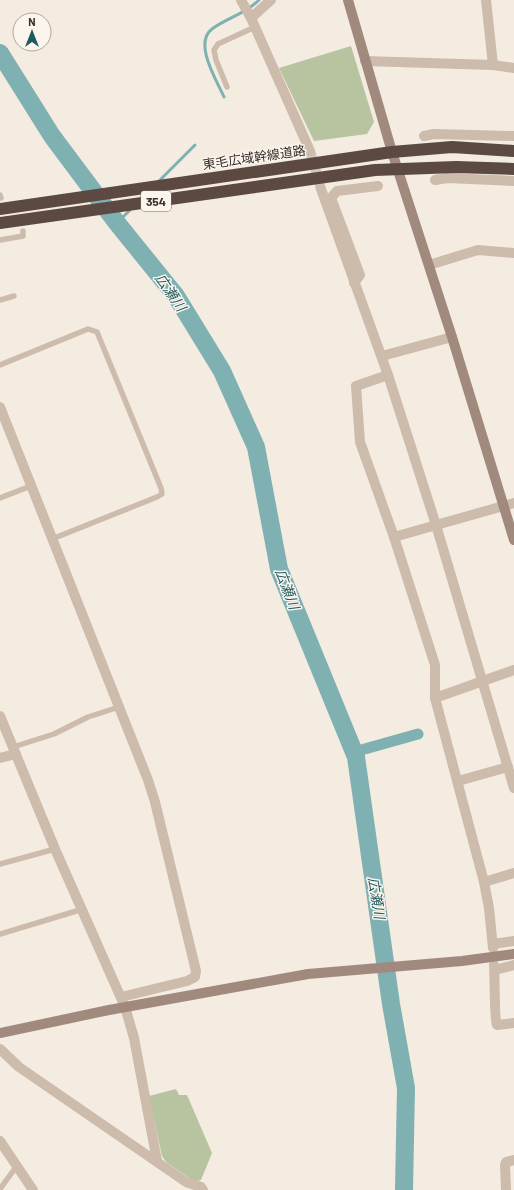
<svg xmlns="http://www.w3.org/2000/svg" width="514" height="1190" viewBox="0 0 514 1190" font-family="Barlow,'Noto Sans JP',sans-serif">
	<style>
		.green { fill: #b8c4a0 }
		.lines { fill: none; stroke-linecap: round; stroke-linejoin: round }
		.stream { stroke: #7fb0b2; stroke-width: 3 }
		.canal { stroke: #7fb0b2; stroke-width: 11 }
		.river { stroke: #7fb0b2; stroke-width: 18 }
		.street-tunnel { stroke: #cfc6bd; stroke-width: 10; stroke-dasharray: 10 5; stroke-linecap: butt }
		.lane { stroke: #cdbbac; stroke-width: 5.5 }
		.street { stroke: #cdbbac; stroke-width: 10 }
		.secondary { stroke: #a18a7d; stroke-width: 10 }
		.highway { stroke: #5c4a42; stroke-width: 12 }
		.labels { text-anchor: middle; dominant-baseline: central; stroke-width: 3; stroke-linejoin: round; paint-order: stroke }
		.shield { fill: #fbf5ee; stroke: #756b66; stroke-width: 1 }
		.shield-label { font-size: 12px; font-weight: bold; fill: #3b302b }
		.street-label { font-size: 13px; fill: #3b302b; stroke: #fbf5ee }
		.water-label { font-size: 14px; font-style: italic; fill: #1f5a5e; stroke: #fbf5ee }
	</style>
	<rect width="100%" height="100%" fill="#f4ebe1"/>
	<g class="green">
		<polygon points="351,46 374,122 367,134 314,141 279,68"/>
		<polygon points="176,1089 179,1095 187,1095 212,1153 201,1180 195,1182 166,1162 162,1156 149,1096"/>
	</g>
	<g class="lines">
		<g class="stream">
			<path d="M 224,97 C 217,81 193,43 212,29 C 227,18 245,14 259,0"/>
			<polyline points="158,182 195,145"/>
			<polyline points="117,223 132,208"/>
		</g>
		<polyline class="canal" points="354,752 418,734"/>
		<polyline class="river" points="0,53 52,136 117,223 176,296 222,371 256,447 279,569 356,757 391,1004 406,1088 404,1190"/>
		<polyline class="street-tunnel" points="310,151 321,189"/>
		<g class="lane">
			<polyline points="227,87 216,60 214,50 218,44 255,27"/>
			<polyline points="0,195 1,198"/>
			<polyline points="0,240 23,236 23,231"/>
			<polyline points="0,300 14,296"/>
			<polyline points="0,365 88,329 97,332 161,488 162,494 157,497 52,539"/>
			<polyline points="0,498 31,486"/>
			<polyline points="13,747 54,734 88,717 119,707"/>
			<polyline points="0,864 55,849"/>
			<polyline points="0,934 83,909"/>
			<polyline points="0,1189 16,1167"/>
		</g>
		<g class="street">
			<polyline points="241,0 251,18 310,151"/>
			<polyline points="486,0 493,65"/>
			<polyline points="251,18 271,0"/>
			<polyline points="365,61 493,65 514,68"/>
			<polyline points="424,136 434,134 514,136"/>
			<polyline points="435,180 447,178 514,181"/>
			<polyline points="321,189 388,375 436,525 514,788"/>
			<polyline points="429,265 478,250 514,253"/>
			<polyline points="354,283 360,275 331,198 337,191 378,186"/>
			<polyline points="382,356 452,337"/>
			<polyline points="388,375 356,386 360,442 394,537 435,665 435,698 484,882 489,908 493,948"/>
			<polyline points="0,407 148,780 155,802 196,971 195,977 187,981 121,997"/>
			<polyline points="394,537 514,503"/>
			<polyline points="435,698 514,670"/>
			<polyline points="0,716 55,849 125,1007 134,1038 157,1161"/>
			<polyline points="0,758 16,754"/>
			<polyline points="458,781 508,767"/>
			<polyline points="484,882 514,873"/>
			<polyline points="493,944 514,941"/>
			<path d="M 494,965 C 495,975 494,1020 497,1025 L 514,1023"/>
			<polyline points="495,970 514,965"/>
			<polyline points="0,1049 19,1067 186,1182 201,1187 203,1190"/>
			<polyline points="0,1141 33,1190"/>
			<polyline points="506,1190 505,1165 506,1162 514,1160"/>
		</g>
		<g class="secondary">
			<polyline points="348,0 392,152 452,337 514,540"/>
			<polyline points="0,1033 109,1010 308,974 462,961 514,954"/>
		</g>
		<g class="highway">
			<polyline points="0,209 392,152 452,147 514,151"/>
			<polyline points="0,223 375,170 456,167 514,169"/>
		</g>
	</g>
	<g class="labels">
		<rect class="shield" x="141" y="191" width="30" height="20" rx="3"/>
		<g class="shield-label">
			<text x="156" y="201">354</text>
		</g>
		<g class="street-label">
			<text transform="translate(254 157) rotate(-8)">東毛広域幹線道路</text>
		</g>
		<g class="water-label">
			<text transform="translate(171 292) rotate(55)">広瀬川</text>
			<text transform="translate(288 589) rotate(69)">広瀬川</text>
			<text transform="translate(377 898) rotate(81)">広瀬川</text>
		</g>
	</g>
	<g transform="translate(32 32)"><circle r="19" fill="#fbf5ee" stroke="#aea6a0"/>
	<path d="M0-3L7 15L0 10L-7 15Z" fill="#1f5a5e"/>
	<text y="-6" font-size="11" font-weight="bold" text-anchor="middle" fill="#3b302b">N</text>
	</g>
</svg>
